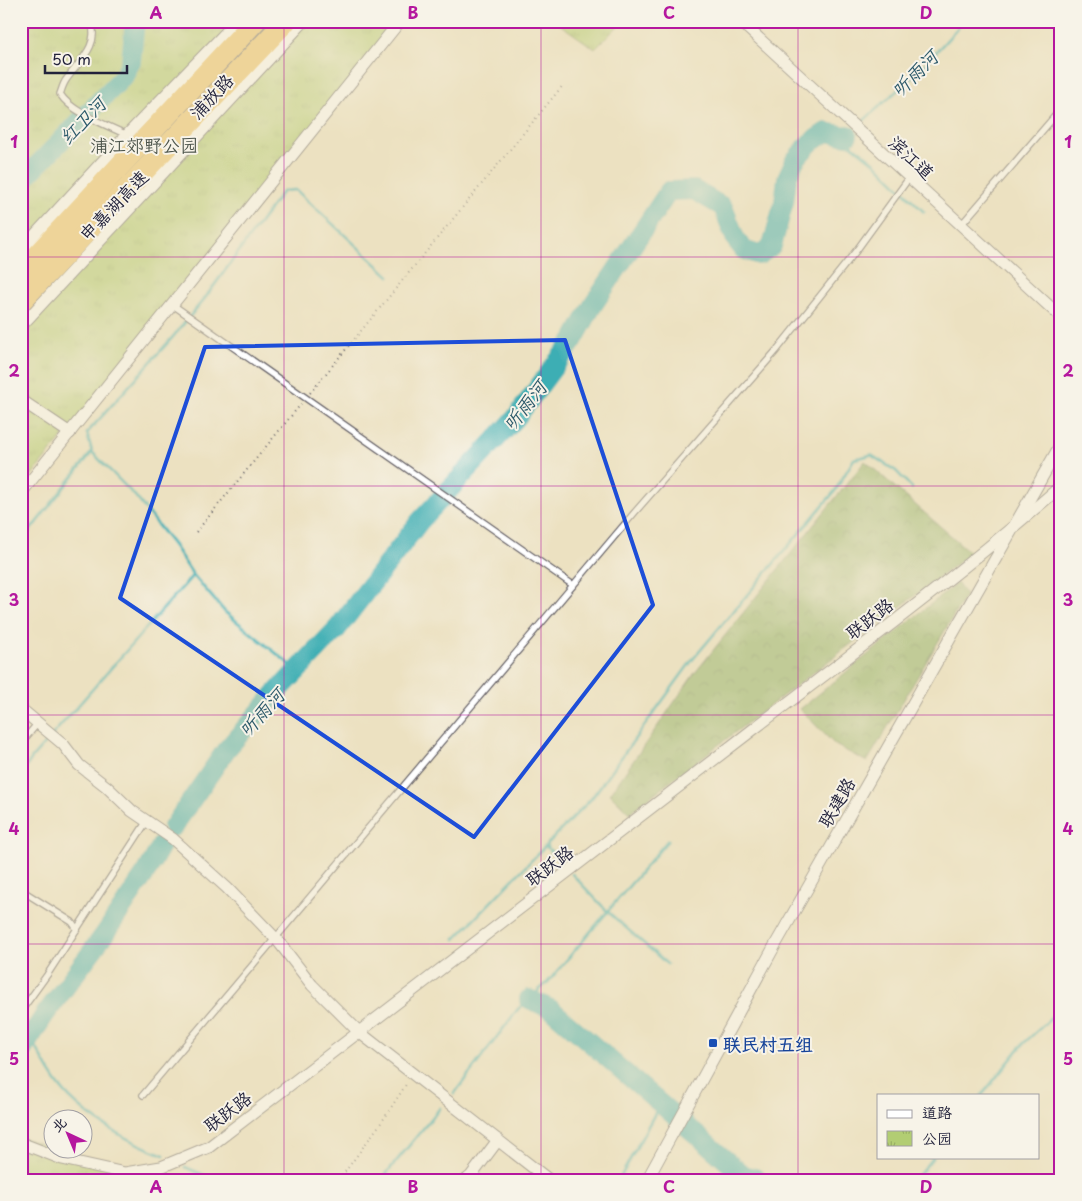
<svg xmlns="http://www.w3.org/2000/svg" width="1082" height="1201" viewBox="0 0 1082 1201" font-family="'Playpen Sans','LXGW WenKai TC',sans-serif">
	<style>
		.forest { fill: url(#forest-crowns); stroke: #586950 }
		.park { fill: url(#park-tufts); stroke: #6a7857 }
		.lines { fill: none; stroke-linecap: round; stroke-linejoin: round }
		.stream { stroke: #3daeb4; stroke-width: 3 }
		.river { stroke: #3daeb4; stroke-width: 20 }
		.lane-casing { stroke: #69656a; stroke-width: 8 }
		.street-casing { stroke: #69656a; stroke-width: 13 }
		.highway-casing { stroke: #69656a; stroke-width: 23 }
		.path { stroke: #69656a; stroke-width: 2; stroke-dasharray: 1 4; stroke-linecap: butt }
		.lane { stroke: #fff; stroke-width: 5.5 }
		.street { stroke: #fff; stroke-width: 11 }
		.highway { stroke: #f0c469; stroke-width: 21 }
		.marked { fill: none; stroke: #1d4ed8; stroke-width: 4; stroke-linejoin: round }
		.grid { fill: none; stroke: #b5179e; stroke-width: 1; stroke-opacity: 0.55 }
		.transit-dot { fill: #1a4fb4; stroke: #f7f3e8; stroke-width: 2 }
		.labels { text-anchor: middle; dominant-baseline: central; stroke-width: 4; stroke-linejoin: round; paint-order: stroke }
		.street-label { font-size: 18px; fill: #22223b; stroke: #f7f3e8 }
		.park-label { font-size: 18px; fill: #4d554c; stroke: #f7f3e8 }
		.transit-label { font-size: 18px; font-weight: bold; fill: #164399; stroke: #f7f3e8; text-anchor: start }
		.water-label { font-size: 19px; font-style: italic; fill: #2d5a6b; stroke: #f7f3e8 }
		.neatline { fill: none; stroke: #b5179e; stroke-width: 2 }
		.grid-label { font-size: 16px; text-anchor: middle; font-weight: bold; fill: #b5179e }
	</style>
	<defs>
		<pattern id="forest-crowns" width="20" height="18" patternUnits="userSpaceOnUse" patternTransform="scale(1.25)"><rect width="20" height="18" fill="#8db065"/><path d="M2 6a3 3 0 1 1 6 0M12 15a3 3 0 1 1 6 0" fill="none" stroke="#738f54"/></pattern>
		<pattern id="park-tufts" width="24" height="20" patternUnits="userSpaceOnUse" patternTransform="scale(1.25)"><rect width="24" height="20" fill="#b2cd73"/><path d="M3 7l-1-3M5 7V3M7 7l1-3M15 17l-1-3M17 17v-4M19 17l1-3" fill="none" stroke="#99b064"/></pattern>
	</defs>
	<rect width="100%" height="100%" fill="#f7f3e8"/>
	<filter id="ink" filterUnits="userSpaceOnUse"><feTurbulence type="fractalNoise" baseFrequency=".02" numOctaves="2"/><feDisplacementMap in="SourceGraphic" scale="10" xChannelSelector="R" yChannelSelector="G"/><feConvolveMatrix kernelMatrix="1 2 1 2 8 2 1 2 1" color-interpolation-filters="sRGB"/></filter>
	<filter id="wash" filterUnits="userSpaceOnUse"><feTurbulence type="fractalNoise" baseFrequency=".0096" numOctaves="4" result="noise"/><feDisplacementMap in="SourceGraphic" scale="20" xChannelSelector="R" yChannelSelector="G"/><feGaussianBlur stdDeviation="1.12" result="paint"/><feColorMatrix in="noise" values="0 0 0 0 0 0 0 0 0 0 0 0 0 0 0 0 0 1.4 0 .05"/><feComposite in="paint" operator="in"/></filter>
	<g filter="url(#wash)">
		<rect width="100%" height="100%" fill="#ece1c1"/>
		<g class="forest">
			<polygon points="865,461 971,553 629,813 610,794 694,674"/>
			<polygon points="957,583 966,595 867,762 835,745 800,709"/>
		</g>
		<g class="park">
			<polygon points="21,21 403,21 21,488"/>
			<polygon points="555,21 623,21 595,49"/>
			<polygon points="21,1137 125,1173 130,1180 21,1180"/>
		</g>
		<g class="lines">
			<g class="stream">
				<polyline points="862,122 917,73 964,21"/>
				<polyline points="838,134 876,164 924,212"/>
				<polyline points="92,452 87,433 172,338 205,298 283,191 296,190 389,276"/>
				<polyline points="21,542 92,452 136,497 174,546 193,575 225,612 297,670"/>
				<polyline points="21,775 32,758 193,575"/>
				<polyline points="546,846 568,869"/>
				<polyline points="572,874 607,911 667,964"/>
				<polyline points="455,939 591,799 693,659 835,491 854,459 871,455 896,471 912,488"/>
				<path d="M 31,1037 C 42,1058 53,1081 70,1098 C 96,1124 130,1142 164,1155"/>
				<polyline points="454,1094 518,1009 548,982 668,840"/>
				<polyline points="982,1095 1024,1043 1061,1009"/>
				<polyline points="185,1167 216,1180"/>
				<polyline points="381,1180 440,1108"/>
				<polyline points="619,1180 660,1104"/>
				<polyline points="915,1180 933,1157"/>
			</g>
			<g class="river">
				<polyline points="21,182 124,76 131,61 135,21"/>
				<polyline points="173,827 226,750 275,694 337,629 420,521 515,419 573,341 593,305 669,191 694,190 723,207 736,240 744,250 759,255 772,246 784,202 787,178 795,160 810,143 826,132 847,136 848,135"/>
				<polyline points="529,999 551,1009 743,1175 755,1178 758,1180"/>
				<polyline points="21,1052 44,1016 104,935 147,871 162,844"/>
			</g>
		</g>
	</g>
	<g filter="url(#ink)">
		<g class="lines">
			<g class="lane-casing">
				<g id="lane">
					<path d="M 91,21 C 100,46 79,61 66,80 C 63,84 62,89 60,94 C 72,113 107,125 127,135"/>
					<polyline points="961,225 1061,109"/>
					<polyline points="173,305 573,585"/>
					<polyline points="21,743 38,723"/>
					<polyline points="21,890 72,922 77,929"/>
					<polyline points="21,1011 47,975 147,821"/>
					<polyline points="143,1095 635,512 776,351 856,251 909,178"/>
				</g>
			</g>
			<g class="street-casing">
				<g id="street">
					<polyline points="740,21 1061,317"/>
					<polyline points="21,250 127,135 237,21"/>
					<polyline points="21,326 304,21"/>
					<polyline points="21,400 70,433"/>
					<polyline points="21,493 400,21"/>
					<polyline points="21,709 63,744 79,765 107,787 132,811 173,839 227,888 278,941 312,985 359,1032 549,1180"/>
					<path d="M 21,1143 L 62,1159 L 125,1173 L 161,1167 L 209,1147 C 391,1008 573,869 755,728 C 858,649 963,572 1061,486"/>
					<polyline points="466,1180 471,1176 498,1140"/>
					<polyline points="647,1180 774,947 1061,444"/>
				</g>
			</g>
			<g class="highway-casing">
				<g id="highway">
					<polyline points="21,272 255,21"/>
					<polyline points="21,301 286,21"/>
				</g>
			</g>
			<g class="path">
				<polyline points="310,393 564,84"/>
				<polyline points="196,532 301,404"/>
				<polyline points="339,1180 383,1120 407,1083"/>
			</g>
			<use href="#lane" class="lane"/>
			<use href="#street" class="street"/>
			<use href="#highway" class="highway"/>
		</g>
	</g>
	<path d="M0 0H1082V1201H0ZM 565,340 L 653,605 L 474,837 L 120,598 L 205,347 Z" fill="#ece1c1" fill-opacity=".55" fill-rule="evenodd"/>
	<path class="marked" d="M 565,340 L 653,605 L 474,837 L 120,598 L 205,347 Z"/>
	<path class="grid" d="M 284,21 L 284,1180M 541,21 L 541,1180M 798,21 L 798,1180M 21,257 L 1061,257M 21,486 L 1061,486M 21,715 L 1061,715M 21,944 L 1061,944"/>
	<rect class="transit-dot" x="708" y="1038" width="10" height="10" rx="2.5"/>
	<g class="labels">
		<g class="street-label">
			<text transform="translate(211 96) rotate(-47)">浦放路</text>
			<text transform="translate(912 157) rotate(43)">滨江道</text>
			<text transform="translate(113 205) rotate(-46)">申嘉湖高速</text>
			<text transform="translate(869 618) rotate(-38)">联跃路</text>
			<text transform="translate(836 802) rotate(-60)">联建路</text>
			<text transform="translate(549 865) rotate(-37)">联跃路</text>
			<text transform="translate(227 1111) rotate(-37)">联跃路</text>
		</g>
		<g class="park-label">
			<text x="144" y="144">浦江郊野公园</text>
		</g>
		<g class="transit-label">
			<text x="723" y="1043">联民村五组</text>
		</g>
		<g class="water-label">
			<text transform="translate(914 73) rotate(-45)">听雨河</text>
			<text transform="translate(82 120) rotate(-46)">红卫河</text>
			<text transform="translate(524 405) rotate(-52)">听雨河</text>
			<text transform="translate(261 712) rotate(-48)">听雨河</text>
		</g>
	</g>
	<rect width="1082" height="1201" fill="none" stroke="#f7f3e8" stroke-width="55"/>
	<rect x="877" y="1094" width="162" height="65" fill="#f7f3e8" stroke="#a29fa3"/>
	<rect x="887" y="1110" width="25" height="8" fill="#ffffff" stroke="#a29fa3"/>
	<text x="922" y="1118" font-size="15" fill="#22223b">道路</text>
	<rect x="887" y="1131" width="25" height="15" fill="url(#park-tufts)" stroke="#a29fa3"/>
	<text x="922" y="1144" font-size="15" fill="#22223b">公园</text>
	<g transform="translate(68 1134) rotate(316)"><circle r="24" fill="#f7f3e8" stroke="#a29fa3"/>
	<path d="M0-4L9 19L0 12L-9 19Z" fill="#b5179e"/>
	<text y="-8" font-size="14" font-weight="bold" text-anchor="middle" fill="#22223b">北</text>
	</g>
	<path d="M45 65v8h82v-8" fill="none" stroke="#22223b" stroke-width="2.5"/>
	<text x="52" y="65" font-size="15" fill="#22223b" stroke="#f7f3e8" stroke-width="4" paint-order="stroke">50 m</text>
	<rect x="28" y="28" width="1026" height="1146" class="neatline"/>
	<g class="grid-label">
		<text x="156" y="19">A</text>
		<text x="413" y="19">B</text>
		<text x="669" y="19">C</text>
		<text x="926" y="19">D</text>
		<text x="14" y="148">1</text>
		<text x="1068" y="148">1</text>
		<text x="14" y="377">2</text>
		<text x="1068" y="377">2</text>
		<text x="14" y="606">3</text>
		<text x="1068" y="606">3</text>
		<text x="14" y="835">4</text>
		<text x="1068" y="835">4</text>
		<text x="14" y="1065">5</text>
		<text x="1068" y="1065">5</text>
		<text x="156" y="1193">A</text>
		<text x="413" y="1193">B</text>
		<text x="669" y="1193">C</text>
		<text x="926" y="1193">D</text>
	</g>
</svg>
